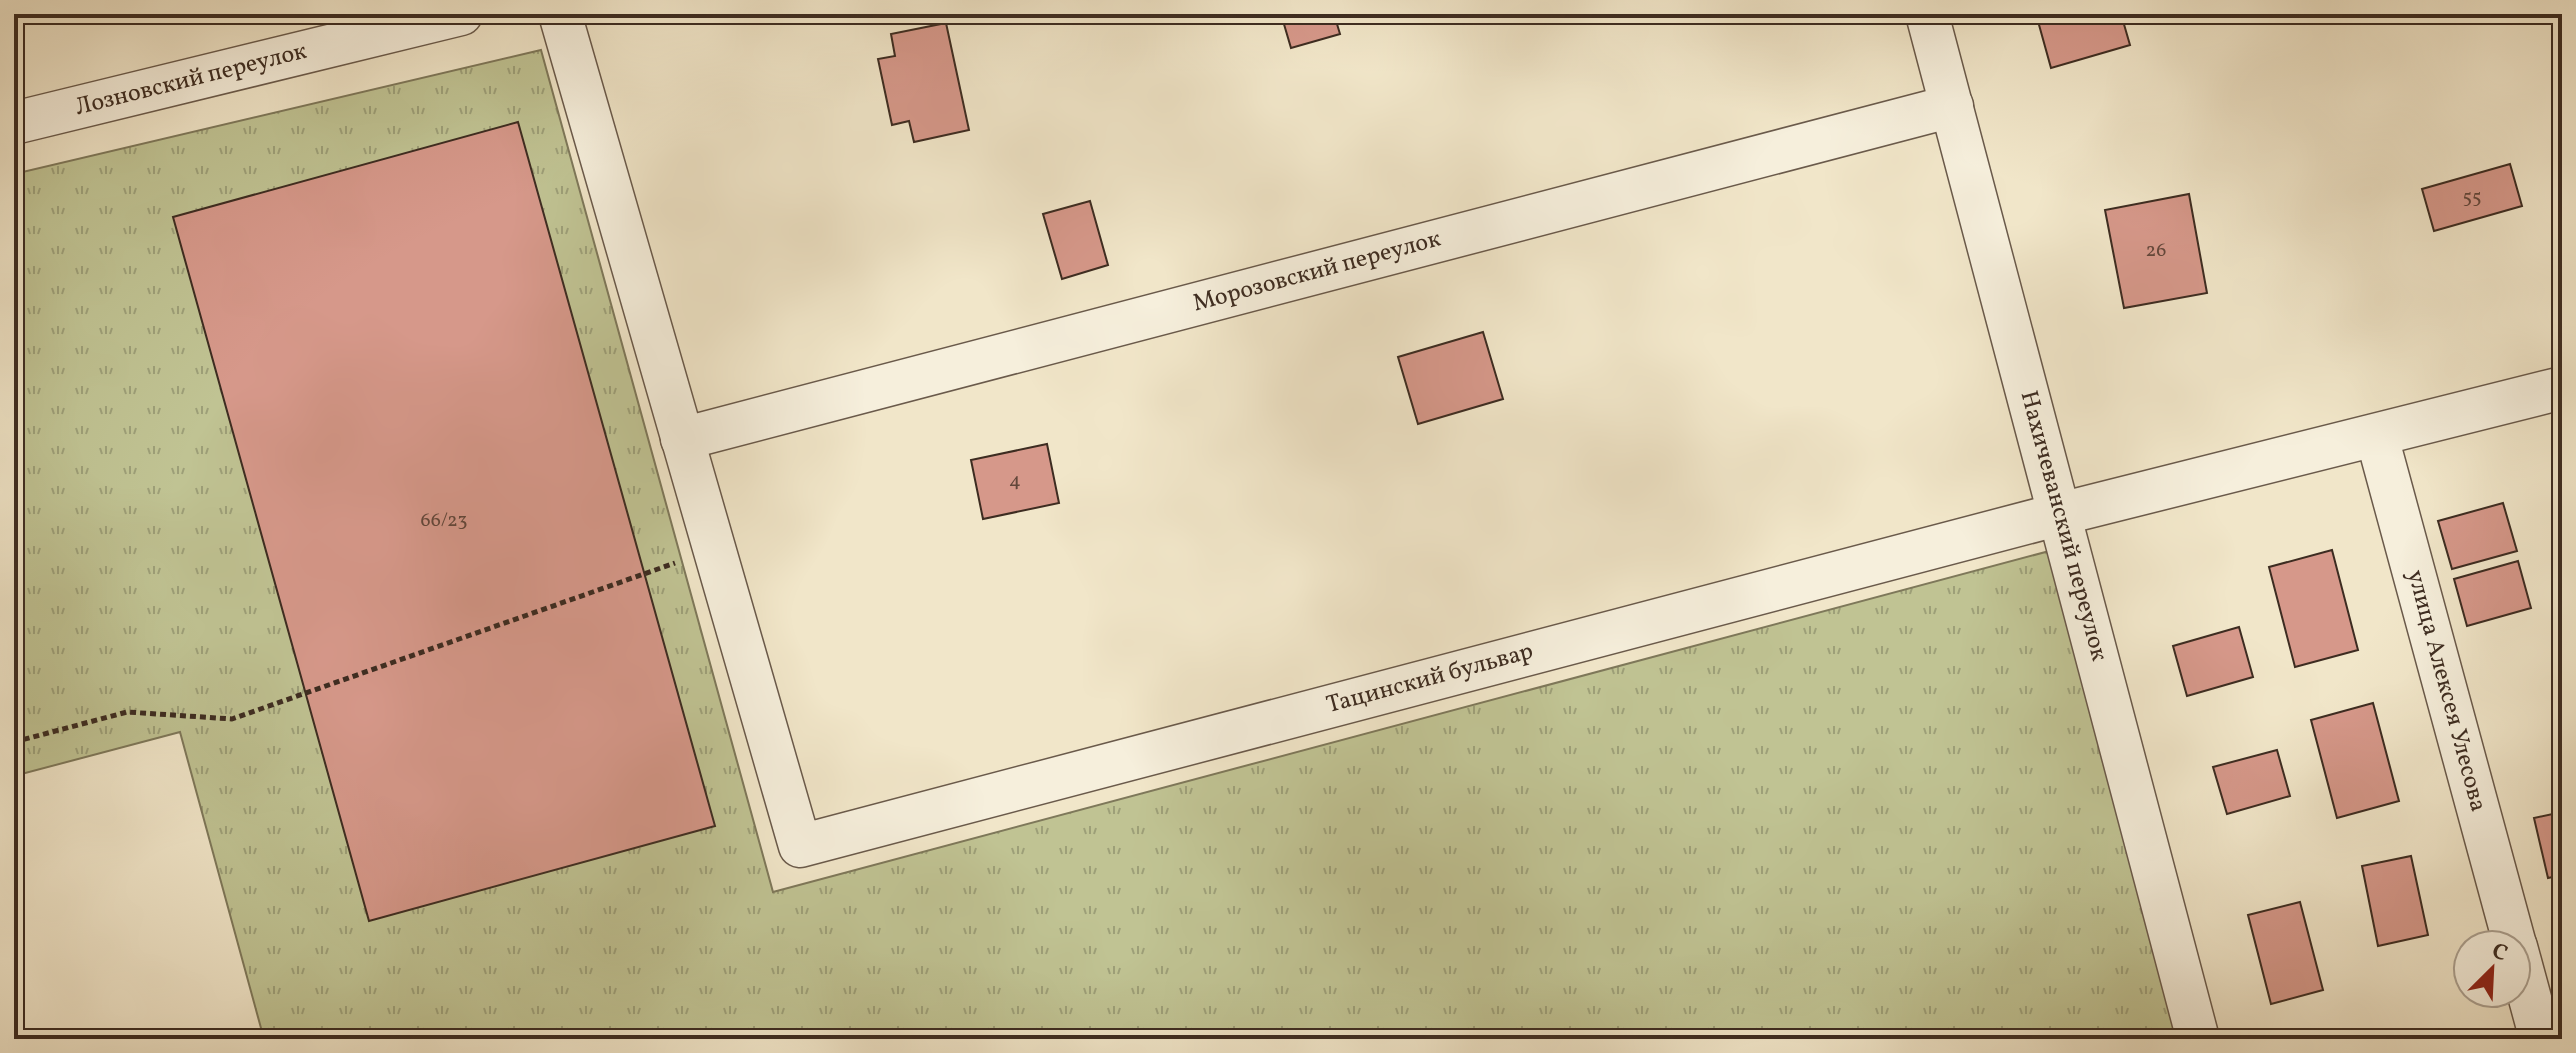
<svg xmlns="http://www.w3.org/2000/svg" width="2576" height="1053" viewBox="0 0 2576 1053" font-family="Vollkorn,serif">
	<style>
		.grass { fill: url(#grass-tufts); stroke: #7e785a; stroke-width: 2 }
		.building { fill: #d6988a; stroke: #3d2c21; stroke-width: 2 }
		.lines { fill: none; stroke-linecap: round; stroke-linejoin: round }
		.minor-casing { stroke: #6a5a4b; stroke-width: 45 }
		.path { stroke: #3d2c21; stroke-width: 5; stroke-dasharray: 6 4; stroke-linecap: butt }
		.minor { stroke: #f6efdc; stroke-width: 42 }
		.labels { text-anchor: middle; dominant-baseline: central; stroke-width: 7; stroke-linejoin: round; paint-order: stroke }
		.number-label { font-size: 20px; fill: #63473b }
		.street-label { font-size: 24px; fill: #3d2c21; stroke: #f6efdc }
	</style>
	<defs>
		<pattern id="grass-tufts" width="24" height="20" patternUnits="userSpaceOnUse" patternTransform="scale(2)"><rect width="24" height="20" fill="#c0c393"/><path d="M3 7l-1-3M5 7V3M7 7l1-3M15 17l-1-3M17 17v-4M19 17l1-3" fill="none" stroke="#9d9f78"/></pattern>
	</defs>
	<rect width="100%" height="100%" fill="#f1e6c9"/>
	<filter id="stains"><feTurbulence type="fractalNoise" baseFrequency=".0025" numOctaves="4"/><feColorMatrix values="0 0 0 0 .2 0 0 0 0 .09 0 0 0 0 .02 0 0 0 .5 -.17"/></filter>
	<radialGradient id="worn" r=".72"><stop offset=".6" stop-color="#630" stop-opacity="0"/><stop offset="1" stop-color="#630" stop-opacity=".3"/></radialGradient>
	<polygon class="grass" points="541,50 773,892 2053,550 2182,1039 264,1039 180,732 14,776 14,174"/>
	<g class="building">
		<polygon points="1281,14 1334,14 1340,34 1291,48"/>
		<polygon points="2036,14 2121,14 2130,45 2051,68"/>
		<polygon points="946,23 969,130 914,142 909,121 892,125 878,59 895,56 891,34"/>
		<polygon points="518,122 715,826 369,921 173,217"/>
		<polygon points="2510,164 2522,206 2434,231 2422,189"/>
		<polygon points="2189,194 2207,293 2124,308 2105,210"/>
		<polygon points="1090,201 1108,265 1062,279 1043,214"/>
		<polygon points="1483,332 1503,399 1418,424 1398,357"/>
		<polygon points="1047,444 1059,503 983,519 971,460"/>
		<polygon points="2503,503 2517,551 2452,569 2438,521"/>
		<polygon points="2332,550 2358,650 2295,667 2269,567"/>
		<polygon points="2518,561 2531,608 2467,626 2454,579"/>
		<polygon points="2239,627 2253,677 2187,696 2173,646"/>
		<polygon points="2373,703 2399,801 2337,818 2311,720"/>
		<polygon points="2277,750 2290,796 2227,814 2213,767"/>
		<polygon points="2562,812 2562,875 2548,878 2534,818"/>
		<polygon points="2411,856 2428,935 2378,946 2362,866"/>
		<polygon points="2300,902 2323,990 2271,1004 2248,915"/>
	</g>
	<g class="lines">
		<g class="minor-casing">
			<g id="minor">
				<polyline points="560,14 800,846 2060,514 2562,388"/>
				<polyline points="1927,14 2198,1039"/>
				<polyline points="14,123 461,14"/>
				<polyline points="2377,437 2515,945"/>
				<polyline points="682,439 1952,106"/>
				<polyline points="2516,947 2541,1039"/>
			</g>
		</g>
		<polyline class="path" points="14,742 127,712 232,719 675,563"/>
		<use href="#minor" class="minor"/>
	</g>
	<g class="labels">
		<g class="number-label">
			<text x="2472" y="198">55</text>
			<text x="2156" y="251">26</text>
			<text x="1015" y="481">4</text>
			<text x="444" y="521">66/23</text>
		</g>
		<g class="street-label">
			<text transform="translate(191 80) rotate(-14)">Лозновский переулок</text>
			<text transform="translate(1317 272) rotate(-15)">Морозовский переулок</text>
			<text transform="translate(2063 526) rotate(75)">Нахичеванский переулок</text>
			<text transform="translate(1430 679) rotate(-15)">Тацинский бульвар</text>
			<text transform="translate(2446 691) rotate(75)">улица Алексея Улесова</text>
		</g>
	</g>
	<rect width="2576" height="1053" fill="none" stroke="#f1e6c9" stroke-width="48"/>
	<rect x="16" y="16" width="2544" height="1021" fill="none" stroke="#3d2c21" stroke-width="4"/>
	<rect x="24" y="24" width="2528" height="1005" fill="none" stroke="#3d2c21" stroke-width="2"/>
	<g transform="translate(2492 969) rotate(24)"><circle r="38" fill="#f6efdc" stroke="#aca191" stroke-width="2"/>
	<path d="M0-6L14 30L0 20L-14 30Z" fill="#8f2418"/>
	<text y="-12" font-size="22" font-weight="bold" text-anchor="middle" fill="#3d2c21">С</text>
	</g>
	<rect width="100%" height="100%" filter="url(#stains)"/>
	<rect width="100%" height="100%" fill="url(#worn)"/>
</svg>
